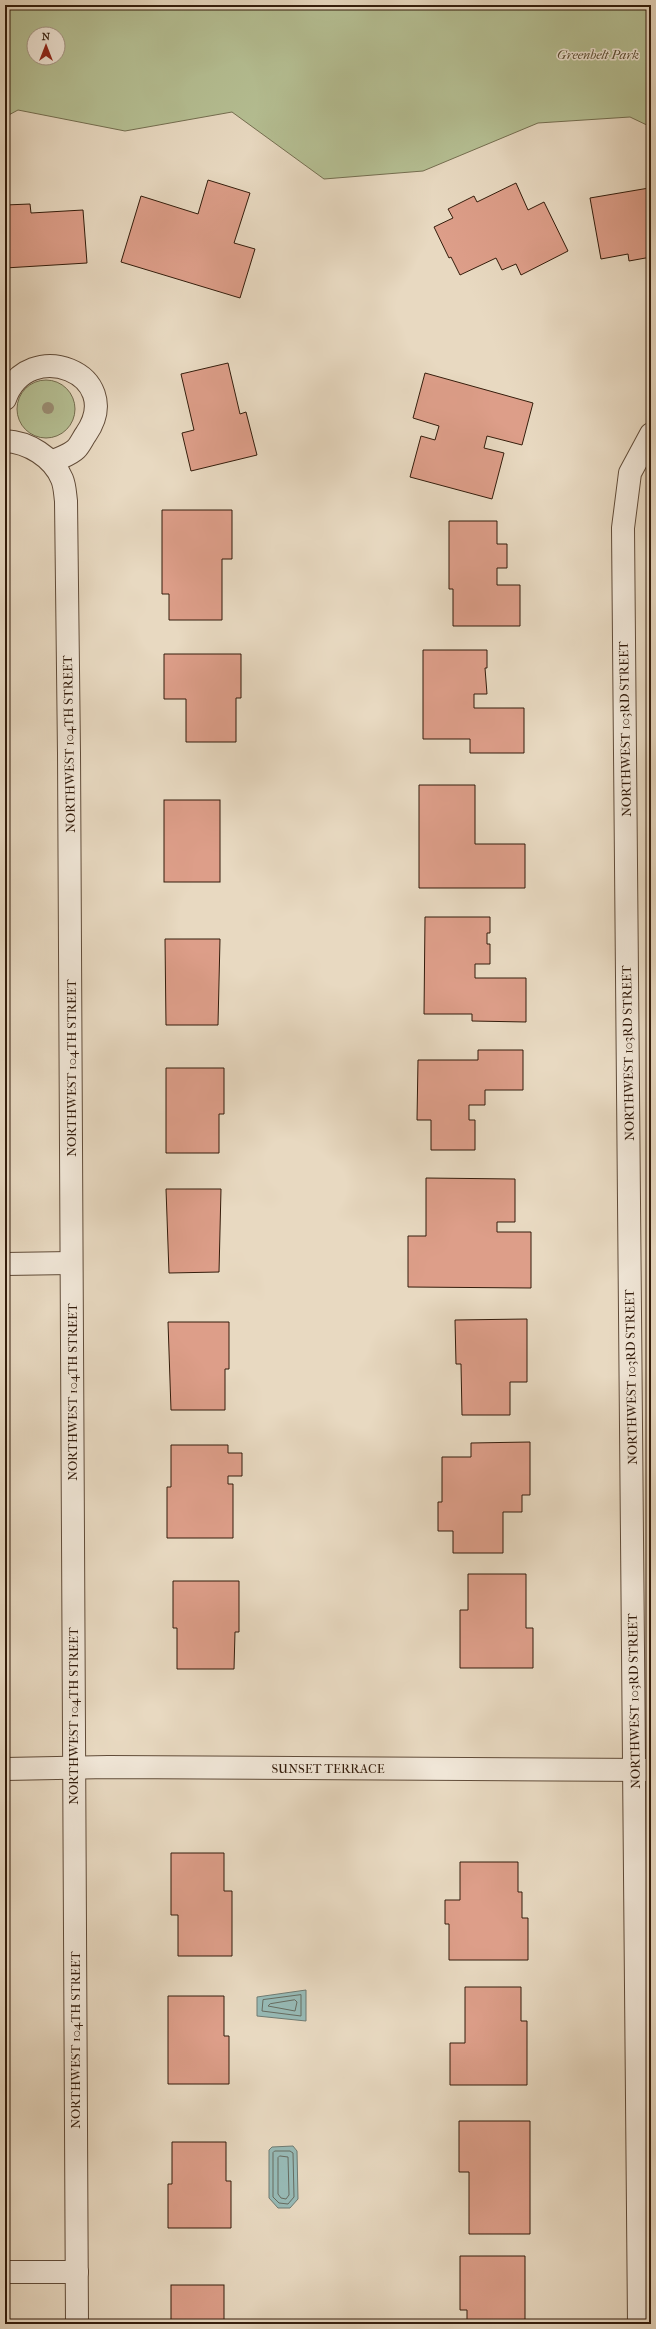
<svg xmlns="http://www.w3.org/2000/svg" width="656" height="2329" viewBox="0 0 656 2329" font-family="'IM FELL French Canon',serif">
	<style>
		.green { fill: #b5bf93; stroke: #746e50; fill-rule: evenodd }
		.water { fill: #97bab6; stroke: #6f7b72 }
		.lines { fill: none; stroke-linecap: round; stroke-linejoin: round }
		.shore { stroke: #666c61; stroke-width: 1 }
		.building { fill: #dd9e89; stroke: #341d0c }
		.street-casing { stroke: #614c39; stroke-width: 24 }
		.street { stroke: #f0e6d7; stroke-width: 22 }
		.tree { fill: #9a8d73 }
		.labels { text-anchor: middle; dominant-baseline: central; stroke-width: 3; stroke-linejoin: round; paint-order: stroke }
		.park-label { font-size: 13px; font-style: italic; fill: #5b4e34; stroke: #f0e6d7 }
		.street-label { font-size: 13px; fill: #341d0c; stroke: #f0e6d7 }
	</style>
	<rect width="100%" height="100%" fill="#e8d9c1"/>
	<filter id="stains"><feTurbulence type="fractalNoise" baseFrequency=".005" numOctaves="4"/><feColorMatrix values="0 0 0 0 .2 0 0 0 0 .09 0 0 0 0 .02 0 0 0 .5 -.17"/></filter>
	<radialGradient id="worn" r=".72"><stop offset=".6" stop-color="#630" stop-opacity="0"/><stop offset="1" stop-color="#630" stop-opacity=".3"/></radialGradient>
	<g class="green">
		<path d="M 5,5 L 651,5 L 651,127 L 630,117 L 538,123 L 423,171 L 324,179 L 232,112 L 125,131 L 18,110 L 5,117 ZM 34,34 L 58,34 L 58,58 L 34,58 Z"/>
		<circle cx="46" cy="409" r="29"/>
	</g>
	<g class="water">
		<polygon points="306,1990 306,2021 257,2016 257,1997"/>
		<polygon points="293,2146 297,2151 298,2199 290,2208 278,2208 269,2198 269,2150 272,2147"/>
	</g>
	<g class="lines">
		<g class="shore">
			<polygon points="301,1995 301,2016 262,2011 263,2000"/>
			<polygon points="295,2000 297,2002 295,2011 268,2006 270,2004"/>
			<polygon points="275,2151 290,2151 293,2153 294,2197 288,2204 279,2203 273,2197 273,2153"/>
			<polygon points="280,2156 288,2157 289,2195 286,2199 281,2198 278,2194 278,2158"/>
		</g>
	</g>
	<g class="building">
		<polygon points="208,180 250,193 234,243 255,249 240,298 121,262 141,196 198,214"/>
		<polygon points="651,182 651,257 629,261 628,254 601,259 590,198 649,188 648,183"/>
		<polygon points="516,183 528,210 544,202 568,251 521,275 516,264 502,270 496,258 460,275 451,257 449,258 434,227 453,218 448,209 474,196 477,202"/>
		<polygon points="30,204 31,213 83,210 87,263 5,268 5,205"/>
		<polygon points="228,363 240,414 246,412 257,455 191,471 182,433 194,430 181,374"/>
		<polygon points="425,373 533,403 522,445 487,436 484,448 504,453 492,499 410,477 421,436 435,440 439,426 413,418"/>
		<polygon points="162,510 232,510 232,559 222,559 222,620 169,620 169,594 162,594"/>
		<polygon points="449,521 497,521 497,544 507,544 507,568 497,568 497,585 520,585 520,626 453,626 453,589 449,589"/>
		<polygon points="423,650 487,650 487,668 485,668 487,694 474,694 474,708 524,708 524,753 470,753 470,739 423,739"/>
		<polygon points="164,654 241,654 241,698 236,698 236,742 186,742 186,699 164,699"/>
		<polygon points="419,785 475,785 475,844 525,844 525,888 419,888"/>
		<rect x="164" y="800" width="56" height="82"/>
		<polygon points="425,917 490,917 490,933 487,933 487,944 490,944 490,964 475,964 475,978 526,978 526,1022 472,1021 472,1014 424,1014"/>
		<polygon points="165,939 220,939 218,1025 166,1025"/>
		<polygon points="478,1050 523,1050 523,1090 485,1090 485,1105 469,1105 469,1120 475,1120 475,1150 431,1150 431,1120 417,1120 418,1060 478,1060"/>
		<polygon points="166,1068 224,1068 224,1114 219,1114 219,1153 166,1153"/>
		<polygon points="426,1178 515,1179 515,1222 497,1222 497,1232 531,1232 531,1288 408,1287 408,1236 426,1236"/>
		<polygon points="166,1189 221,1189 219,1272 169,1273"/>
		<polygon points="527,1319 527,1382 510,1382 510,1415 462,1415 461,1364 456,1364 455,1320"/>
		<polygon points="168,1322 229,1322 229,1369 225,1369 225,1410 171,1410"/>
		<polygon points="530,1442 530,1495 522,1495 522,1512 503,1512 503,1553 453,1553 453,1531 438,1531 438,1502 442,1502 442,1457 471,1457 471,1443"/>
		<polygon points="171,1445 228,1445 228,1453 242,1453 242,1476 228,1476 228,1484 233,1484 233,1538 167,1538 167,1487 171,1487"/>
		<polygon points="468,1574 526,1574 526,1628 533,1628 533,1668 460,1668 460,1610 468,1610"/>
		<polygon points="173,1581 239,1581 239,1632 235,1632 234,1669 177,1669 177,1628 173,1628"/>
		<polygon points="171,1853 224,1853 224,1891 232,1891 232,1956 178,1956 178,1915 171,1915"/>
		<polygon points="460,1862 518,1862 518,1892 522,1892 522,1918 528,1918 528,1960 449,1960 449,1924 445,1924 445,1900 460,1900"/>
		<polygon points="465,1987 521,1987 521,2021 527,2021 527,2085 450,2085 450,2043 465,2043"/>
		<polygon points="168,1996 224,1996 224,2036 229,2036 229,2084 168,2084"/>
		<polygon points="459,2121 530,2121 530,2234 469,2234 469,2172 459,2172"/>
		<polygon points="172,2142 226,2142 226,2181 231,2181 231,2228 168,2228 168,2184 172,2184"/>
		<polygon points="460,2256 525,2256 525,2324 467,2324 467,2310 460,2310"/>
		<rect x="171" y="2285" width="53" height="39"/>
	</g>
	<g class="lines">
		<g class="street-casing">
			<g id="street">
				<path d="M 5,399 C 28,335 127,374 86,434 C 83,438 80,445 76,449 C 70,455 59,458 52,462"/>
				<path d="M 5,441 C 28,442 53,457 62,479 C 65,486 65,494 66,501 L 69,753 L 77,2324"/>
				<polyline points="5,1264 71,1263"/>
				<polyline points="5,1769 108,1767 651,1770"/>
				<polyline points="5,2272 77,2272"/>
				<polyline points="639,2324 623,528 630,473 651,434"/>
			</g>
		</g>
		<use href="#street" class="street"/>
	</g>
	<circle class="tree" cx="48" cy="408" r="6"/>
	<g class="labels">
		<g class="park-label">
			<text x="598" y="54">Greenbelt Park</text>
		</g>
		<g class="street-label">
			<text transform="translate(625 729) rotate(-91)">NORTHWEST 103RD STREET</text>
			<text transform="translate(69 744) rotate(-91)">NORTHWEST 104TH STREET</text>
			<text transform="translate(628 1053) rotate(-91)">NORTHWEST 103RD STREET</text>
			<text transform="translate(71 1068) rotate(-90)">NORTHWEST 104TH STREET</text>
			<text transform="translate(631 1377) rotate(-91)">NORTHWEST 103RD STREET</text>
			<text transform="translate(72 1392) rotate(-90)">NORTHWEST 104TH STREET</text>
			<text transform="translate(634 1701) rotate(-91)">NORTHWEST 103RD STREET</text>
			<text transform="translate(73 1716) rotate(-90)">NORTHWEST 104TH STREET</text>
			<text x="328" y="1768">SUNSET TERRACE</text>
			<text transform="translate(75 2040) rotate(-90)">NORTHWEST 104TH STREET</text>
		</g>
	</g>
	<rect width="656" height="2329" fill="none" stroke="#e8d9c1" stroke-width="20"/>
	<rect x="6" y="6" width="644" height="2317" fill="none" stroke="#341d0c" stroke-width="2"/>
	<rect x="10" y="10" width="636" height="2309" fill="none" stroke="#341d0c"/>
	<g transform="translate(46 46)"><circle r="19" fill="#f0e6d7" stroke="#a59686"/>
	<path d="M0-3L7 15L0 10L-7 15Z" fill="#8f2418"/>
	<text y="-6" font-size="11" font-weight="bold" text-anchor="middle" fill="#341d0c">N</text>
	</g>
	<rect width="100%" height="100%" filter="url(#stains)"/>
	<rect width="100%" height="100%" fill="url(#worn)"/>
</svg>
